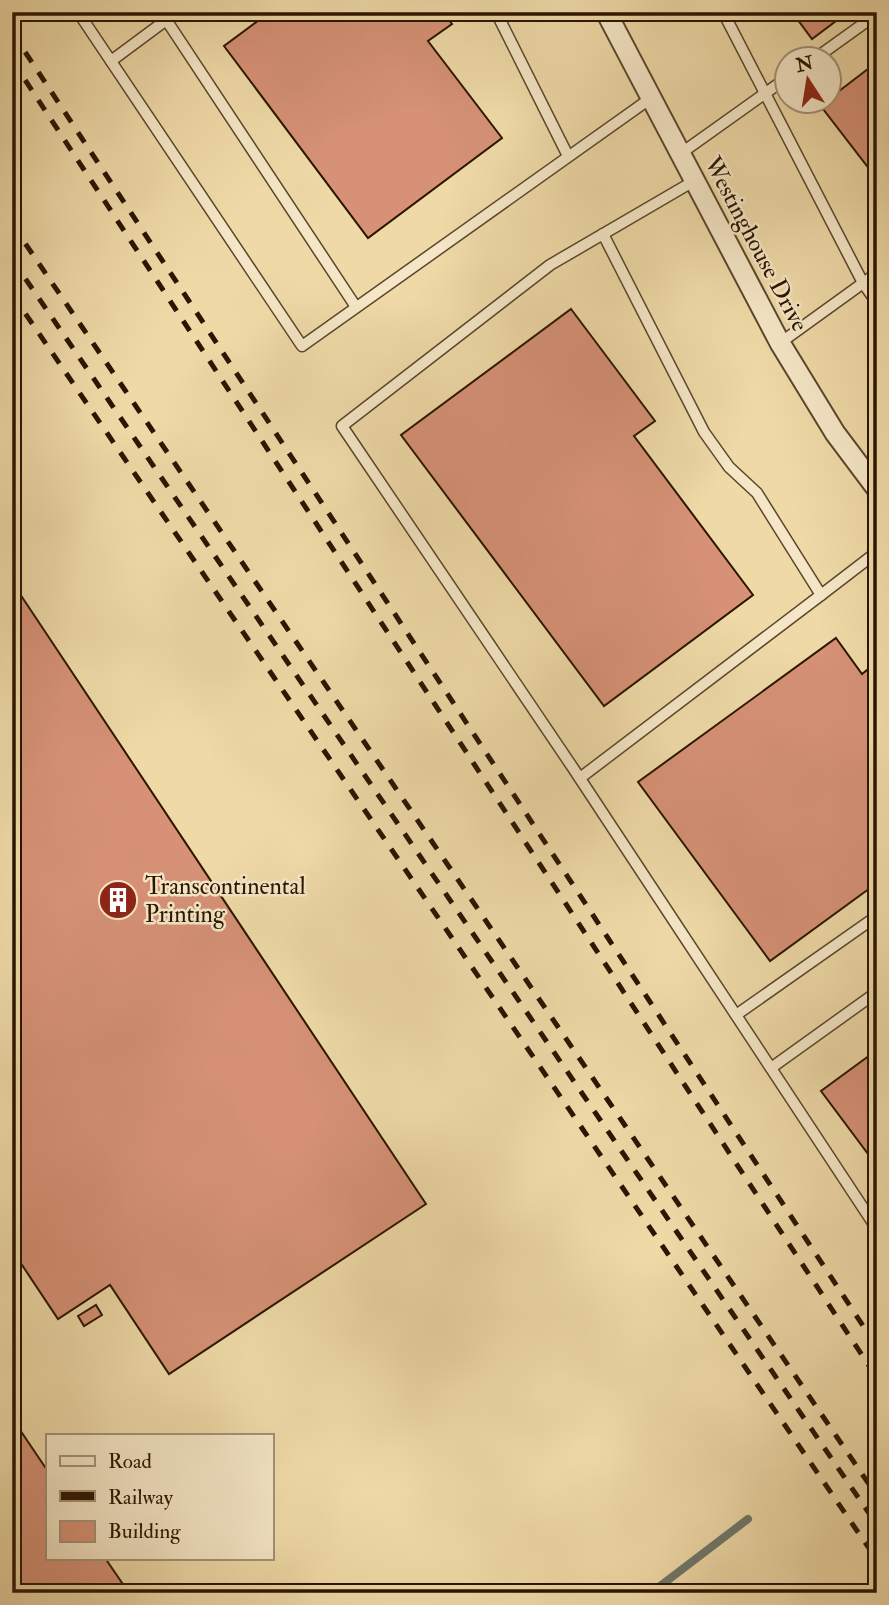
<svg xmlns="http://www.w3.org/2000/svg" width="889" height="1605" viewBox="0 0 889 1605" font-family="'IM FELL Double Pica',serif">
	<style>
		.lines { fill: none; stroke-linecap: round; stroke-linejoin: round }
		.stream { stroke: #6e776a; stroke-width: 8 }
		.building { fill: #d69176; stroke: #2a1500; stroke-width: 2 }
		.lane-casing { stroke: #5b462a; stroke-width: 13 }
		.street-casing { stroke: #5b462a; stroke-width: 23 }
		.lane { stroke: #f4e6c6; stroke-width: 10 }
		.street { stroke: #f4e6c6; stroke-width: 19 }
		.rail { stroke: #2a1500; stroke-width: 5; stroke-dasharray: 12 12; stroke-linecap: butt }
		.labels { text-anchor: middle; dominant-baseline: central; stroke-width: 5; stroke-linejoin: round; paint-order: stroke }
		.street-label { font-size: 24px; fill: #2a1500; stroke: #f4e6c6 }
		.poi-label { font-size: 24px; fill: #2a1500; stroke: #f4e6c6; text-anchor: start }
	</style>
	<rect width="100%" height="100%" fill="#eed9a7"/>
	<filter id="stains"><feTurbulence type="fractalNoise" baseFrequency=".00286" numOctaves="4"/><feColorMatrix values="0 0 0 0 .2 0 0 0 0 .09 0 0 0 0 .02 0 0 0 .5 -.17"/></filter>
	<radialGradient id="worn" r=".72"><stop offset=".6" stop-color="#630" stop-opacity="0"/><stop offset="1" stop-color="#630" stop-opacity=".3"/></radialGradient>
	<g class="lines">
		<polyline class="stream" points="651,1593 748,1519"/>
	</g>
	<g class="building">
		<polygon points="270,12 443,12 452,24 428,41 502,138 368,238 224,46"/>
		<polygon points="792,12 848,12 812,39"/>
		<polygon points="877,62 877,179 820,105 830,102 830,98"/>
		<polygon points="571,309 655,421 634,436 753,595 604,706 401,435"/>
		<polygon points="18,591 426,1204 169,1374 110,1285 58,1319 12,1250 12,595"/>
		<polygon points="836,638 862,674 867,670 877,684 877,883 770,961 638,782"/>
		<polygon points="877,1050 877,1166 821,1091"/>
		<polygon points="96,1305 102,1315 84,1326 78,1316"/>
		<polygon points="12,1418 47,1470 47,1558 105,1558 129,1593 12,1593"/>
	</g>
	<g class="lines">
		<g class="lane-casing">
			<g id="lane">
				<polyline points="78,12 302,346 651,98"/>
				<polyline points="161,12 356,307"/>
				<polyline points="496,12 568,156"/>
				<polyline points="723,12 863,283 877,303"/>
				<polyline points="813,60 877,14"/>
				<polyline points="111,61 177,12"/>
				<polyline points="680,154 788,77"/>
				<polyline points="694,181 550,265 342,426 573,768 877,1229"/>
				<polyline points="603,234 704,432 729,467 757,493 821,595 877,552"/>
				<polyline points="780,343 877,273"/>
				<polyline points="580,778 821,595"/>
				<polyline points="736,1015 877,916"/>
				<polyline points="771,1068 877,992"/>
			</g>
		</g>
		<g class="street-casing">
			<polyline id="street" points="606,12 780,343 835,433 877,489"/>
		</g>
		<use href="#lane" class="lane"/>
		<use href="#street" class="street"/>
		<g class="rail">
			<polyline points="12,32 877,1347"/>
			<polyline points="12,60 877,1378"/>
			<polyline points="12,224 877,1496"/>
			<polyline points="12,259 877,1525"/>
			<polyline points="12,294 877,1560"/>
		</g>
	</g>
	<defs>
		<g id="building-disc" transform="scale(2.0125)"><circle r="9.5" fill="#8f2418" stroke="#f4e6c6"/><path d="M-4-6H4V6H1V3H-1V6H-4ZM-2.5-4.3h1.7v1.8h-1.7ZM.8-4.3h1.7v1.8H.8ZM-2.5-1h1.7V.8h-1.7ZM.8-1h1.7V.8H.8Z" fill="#fff"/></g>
	</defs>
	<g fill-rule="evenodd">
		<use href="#building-disc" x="118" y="900"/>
	</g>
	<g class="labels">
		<g class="street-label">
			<text transform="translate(756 244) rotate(62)">Westinghouse Drive</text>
		</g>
		<g class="poi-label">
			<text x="145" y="886">Transcontinental<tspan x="145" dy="28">Printing</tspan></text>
		</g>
	</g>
	<rect width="889" height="1605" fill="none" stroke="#eed9a7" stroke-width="42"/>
	<rect x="14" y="14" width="861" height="1577" fill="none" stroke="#2a1500" stroke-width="3.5"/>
	<rect x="21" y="21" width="847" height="1563" fill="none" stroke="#2a1500" stroke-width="2"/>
	<rect x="46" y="1434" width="228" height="126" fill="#f4e6c6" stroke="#a39277" stroke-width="2"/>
	<rect x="60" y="1456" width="35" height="10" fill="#f4e6c6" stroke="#a39277" stroke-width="2"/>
	<text x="108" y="1468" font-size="21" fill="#2a1500">Road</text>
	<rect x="60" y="1491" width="35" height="10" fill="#2a1500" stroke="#a39277" stroke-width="2"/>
	<text x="108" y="1504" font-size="21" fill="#2a1500">Railway</text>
	<rect x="60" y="1521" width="35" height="21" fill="#d69176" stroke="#a39277" stroke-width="2"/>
	<text x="108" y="1538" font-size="21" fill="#2a1500">Building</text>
	<g transform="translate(808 80) rotate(348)"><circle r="33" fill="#f4e6c6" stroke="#a39277" stroke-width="2"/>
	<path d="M0-5L12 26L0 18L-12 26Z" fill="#8f2418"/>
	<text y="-10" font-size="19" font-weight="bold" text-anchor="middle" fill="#2a1500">N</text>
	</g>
	<rect width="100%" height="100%" filter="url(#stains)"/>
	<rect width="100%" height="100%" fill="url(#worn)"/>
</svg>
